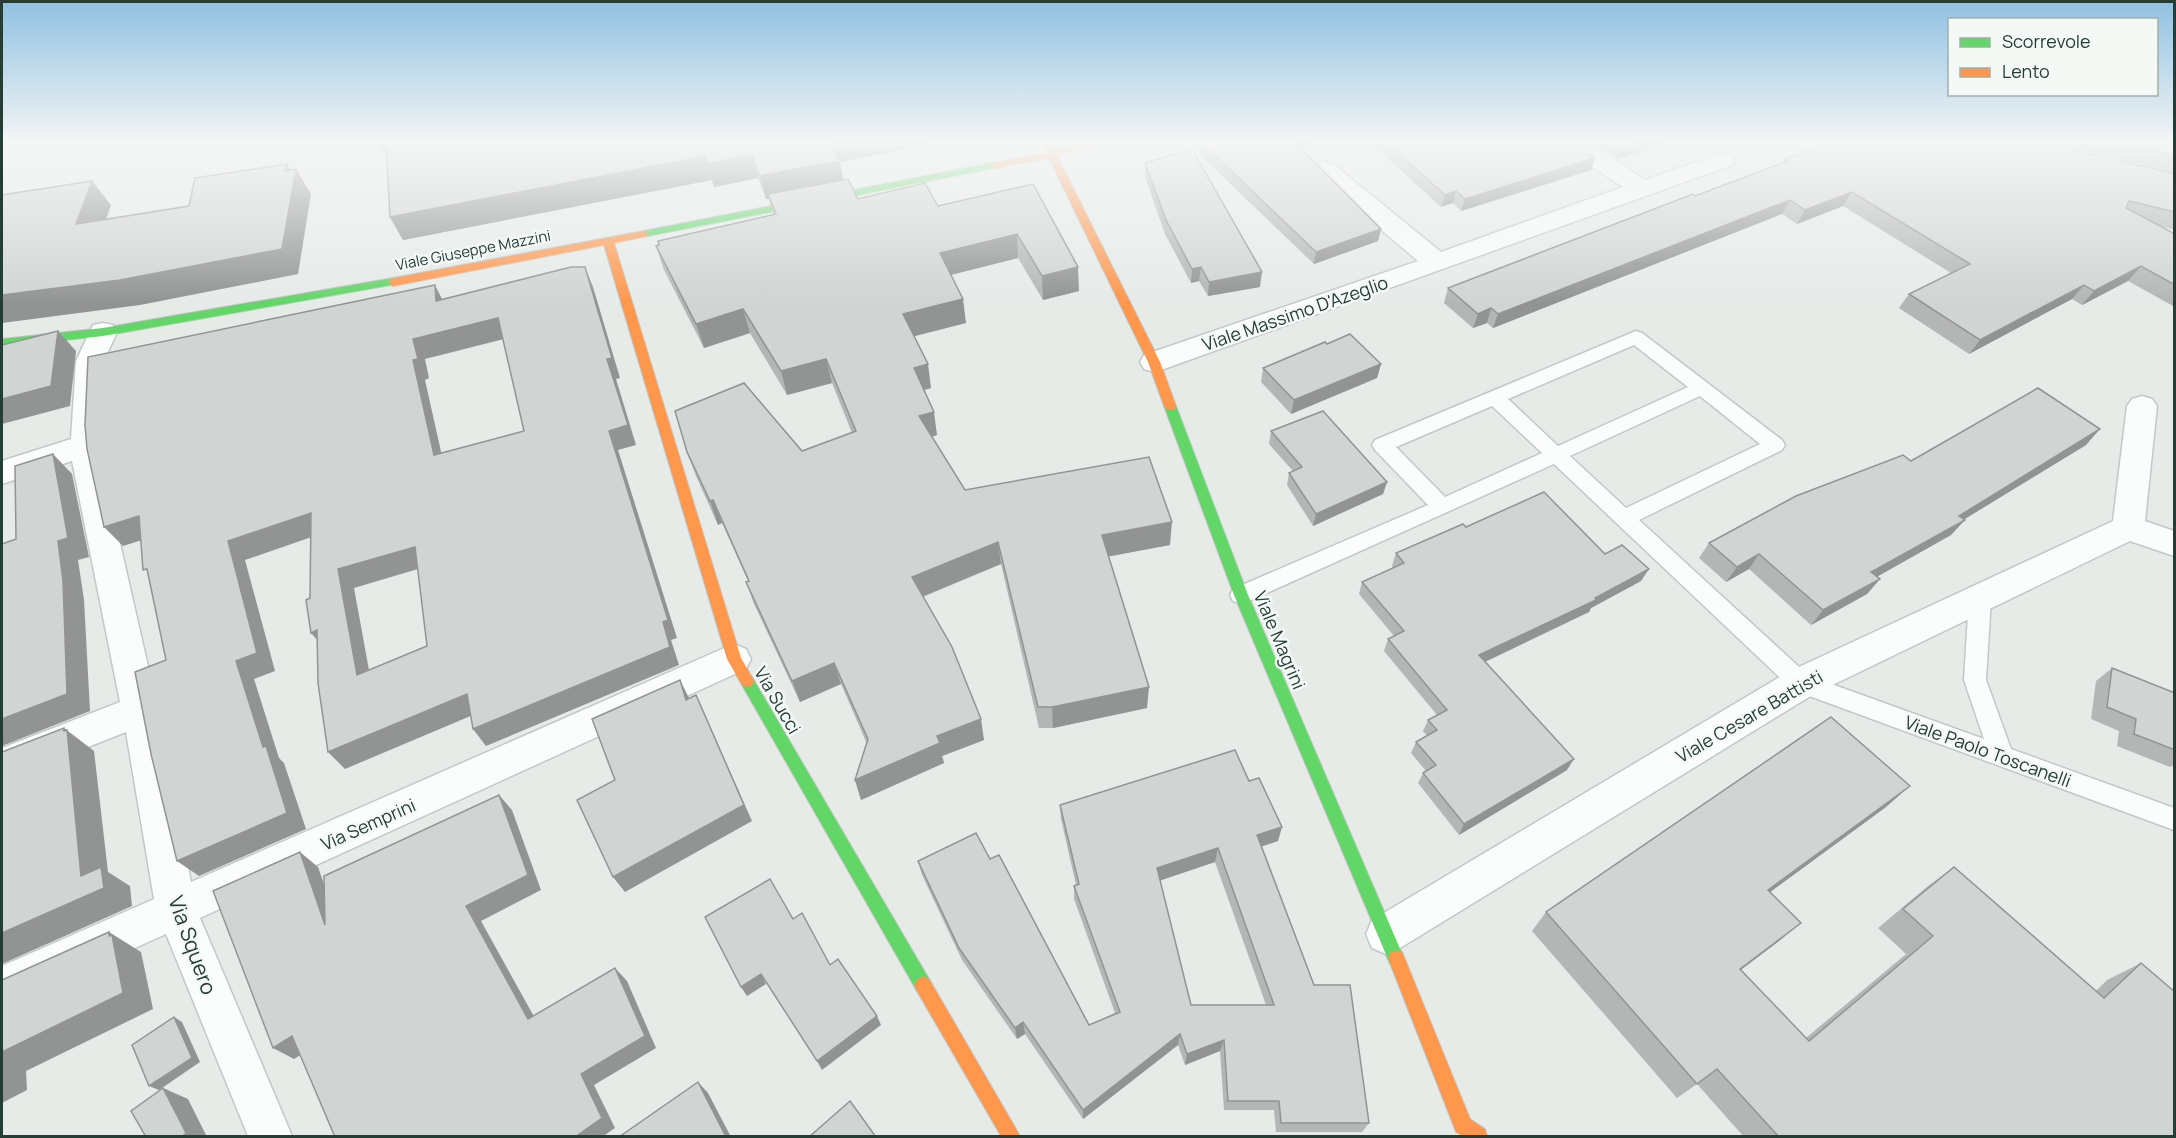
<svg xmlns="http://www.w3.org/2000/svg" width="2176" height="1138" viewBox="0 0 2176 1138" font-family="Manrope,sans-serif">
	<style>
		.lines { fill: none; stroke-linecap: round; stroke-linejoin: round }
		.lane-casing { stroke: #c3c8c5; stroke-width: 3 }
		.street-casing { stroke: #c3c8c5; stroke-width: 3 }
		.fast-casing { stroke: #c2c8c5; stroke-width: 2 }
		.slow-casing { stroke: #c2c8c5; stroke-width: 2 }
		.lane { fill: #fbfcfc; fill-rule: evenodd }
		.street { fill: #fbfcfc; fill-rule: evenodd }
		.fast { fill: #63d668; fill-rule: evenodd }
		.slow { fill: #ff974d; fill-rule: evenodd }
		.wall { fill: #b3b6b5; fill-rule: evenodd }
		.shaded-wall { fill: #929493 }
		.building { fill: #d0d4d2; stroke: #929493; stroke-width: 1.5; fill-rule: evenodd }
		.labels { text-anchor: middle; dominant-baseline: central; stroke-width: 5; stroke-linejoin: round; paint-order: stroke }
		.far-street-label { font-size: 15px; fill: #253d35; stroke: #f4f9f6 }
		.street-label { font-size: 18px; fill: #253d35; stroke: #f4f9f6 }
		.near-street-label { font-size: 21px; fill: #253d35; stroke: #f4f9f6 }
	</style>
	<rect width="100%" height="100%" fill="#e6ebe8"/>
	<g class="lines">
		<g class="lane-casing">
			<path id="lane" d="M 1636,331 L 1642,333 L 1782,440 L 1785,445 L 1782,450 L 1639,520 L 1809,676 L 1984,739 L 1964,680 L 1969,598 L 1972,592 L 1980,589 L 1988,592 L 1991,598 L 1986,680 L 2011,749 L 2174,808 L 2174,830 L 1793,690 L 1554,464 L 1249,601 L 1241,604 L 1233,601 L 1230,595 L 1233,589 L 1428,505 L 1375,450 L 1372,445 L 1375,440 ZM 1634,345 L 1688,387 L 1558,446 L 1508,399 ZM 1700,396 L 1760,444 L 1626,508 L 1570,456 ZM 1492,406 L 1542,453 L 1445,497 L 1396,447 Z"/>
		</g>
		<g class="street-casing">
			<g id="street">
				<polygon points="1560,143 1589,143 1645,180 1723,153 1732,155 1735,160 1732,165 1164,369 1154,372 1144,369 1140,362 1144,355 1418,261 1315,174 1312,169 1315,164 1324,162 1333,164 1441,252 1623,187 1564,148"/>
				<polygon points="103,323 113,325 117,332 104,361 101,445 103,469 158,710 191,882 722,649 734,644 746,649 751,659 746,669 200,918 292,1136 248,1136 166,934 2,1008 2,966 154,899 126,732 2,781 2,748 120,702 72,461 2,484 2,461 71,439 76,361 93,325"/>
				<polygon points="2142,396 2152,399 2157,406 2145,521 2174,531 2174,556 2130,541 1814,694 1400,948 1386,954 1372,948 1366,934 1372,920 1788,672 2113,521 2127,406 2132,399"/>
			</g>
		</g>
		<g class="fast-casing">
			<g id="fast">
				<polygon points="996,162 1001,165 1000,167 643,237 638,234 643,231"/>
				<polygon points="393,278 398,282 397,284 103,336 2,347 2,339 103,328"/>
				<polygon points="1170,402 1176,406 1248,595 1404,958 1402,964 1396,966 1390,964 1234,595 1164,406"/>
				<polygon points="747,675 752,677 929,979 932,985 929,991 923,994 917,991 742,685 740,681 742,677"/>
			</g>
		</g>
		<g class="slow-casing">
			<g id="slow">
				<polygon points="1041,143 1051,143 1055,150 1077,143 1093,143 1057,156 1160,362 1176,406 1174,409 1166,409 1164,406 1148,362 1049,158 996,168 991,165 996,162 1046,153"/>
				<polygon points="643,231 647,232 647,236 614,243 741,658 754,681 752,685 747,687 742,685 727,659 604,245 393,286 388,282 393,278"/>
				<polygon points="1396,950 1402,952 1470,1119 1485,1129 1487,1136 1463,1136 1456,1132 1388,958 1390,952"/>
				<polygon points="923,976 929,979 1020,1136 1001,1136 917,991 914,985 917,979"/>
			</g>
		</g>
		<use href="#lane" class="lane"/>
		<use href="#street" class="street"/>
		<use href="#fast" class="fast"/>
		<use href="#slow" class="slow"/>
	</g>
	<g class="wall">
		<polygon points="378,143 935,143 840,162 843,180 858,199 938,206 1033,184 1079,291 1043,300 1018,258 951,275 966,323 914,336 931,388 924,390 937,435 932,437 965,490 1170,545 1108,556 1147,708 1053,728 1039,728 1001,564 923,597 984,740 942,756 944,763 861,800 855,780 867,744 841,684 800,702 754,604 746,582 748,581 722,523 718,525 696,476 687,452 802,451 852,433 832,383 787,395 750,333 704,348 664,270 656,246 773,215 769,199 766,199 758,178 714,187 712,180 403,240 390,217 387,153 383,154"/>
		<polygon points="1200,143 1321,143 1302,149 1381,229 1378,241 1314,264 1199,154"/>
		<polygon points="1371,143 1575,143 1591,170 1461,211 1453,203 1441,207"/>
		<polygon points="1594,143 1668,143 1617,159"/>
		<polygon points="2058,143 2175,143 2175,173"/>
		<polygon points="1785,159 2175,174 2175,230 2157,225 2175,234 2175,307 2128,281 2082,305 2072,299 1969,354 1899,308 1909,294 1951,273 1843,206 1797,224 1782,214 1493,328 1487,323 1473,328 1444,303 1448,288 1782,164"/>
		<polygon points="1145,163 1260,287 1208,296 1199,281 1191,283 1165,234 1145,177"/>
		<polygon points="1327,344 1381,364 1377,378 1291,414 1261,382 1263,368"/>
		<polygon points="1271,431 1387,482 1383,494 1313,526 1287,485 1289,473 1293,471 1269,444"/>
		<polygon points="2086,445 1964,519 1951,535 1877,576 1880,579 1867,594 1811,625 1749,569 1726,582 1699,558 1709,543 1911,461"/>
		<polygon points="1466,527 1605,554 1641,581 1591,608 1589,612 1485,662 1567,770 1459,835 1418,783 1423,773 1426,771 1411,753 1416,742 1427,736 1423,731 1428,720 1437,715 1384,651 1388,639 1394,636 1359,594 1362,582 1393,568 1392,566 1396,553"/>
		<polygon points="2112,668 2175,693 2175,764 2170,767 2117,746 2119,731 2091,719 2096,681"/>
		<path d="M 1060,805 L 1278,841 L 1262,846 L 1314,985 L 1369,1123 L 1362,1132 L 1276,1132 L 1274,1110 L 1224,1110 L 1220,1051 L 1185,1065 L 1178,1045 L 1083,1119 L 1025,1034 L 1017,1039 L 962,960 L 922,875 L 918,861 L 990,859 L 1089,1025 L 1115,1013 L 1074,899 L 1074,886 L 1076,885 L 1061,819 ZM 1215,862 L 1266,1005 L 1191,1005 L 1160,880 Z"/>
		<polygon points="1886,807 1770,892 1779,941 1741,970 1806,1038 1906,954 1878,928 1928,886 1954,867 2096,991 2107,980 2141,963 2175,1137 1744,1137 1697,1084 1677,1098 1532,931 1546,912"/>
	</g>
	<g class="shaded-wall">
		<polygon points="378,143 394,143 398,151 383,154"/>
		<polygon points="830,143 935,143 840,162 844,185 768,194 769,199 766,199 760,176"/>
		<polygon points="1293,143 1321,143 1291,152"/>
		<polygon points="1633,143 1668,143 1617,159 1622,147"/>
		<polygon points="752,155 758,178 714,187 707,163"/>
		<polygon points="705,156 712,180 403,240 390,217"/>
		<polygon points="1595,158 1591,170 1461,211 1465,199"/>
		<polygon points="287,164 295,178 296,169 311,194 298,274 140,305 2,323 2,295 285,171"/>
		<polygon points="92,181 111,205 96,249 76,224"/>
		<polygon points="1456,191 1453,203 1441,207 1445,195"/>
		<polygon points="1852,192 1843,206 1797,224 1805,210"/>
		<polygon points="1790,200 1782,214 1493,328 1498,314"/>
		<polygon points="1381,229 1378,241 1314,264 1316,252"/>
		<polygon points="1017,234 1018,258 942,277 940,253"/>
		<polygon points="2141,266 2128,281 2082,305 2094,291"/>
		<polygon points="585,267 593,287 620,378 616,379 636,445 618,450 677,638 671,640 679,665 486,746 473,729 663,622 609,431 607,359"/>
		<polygon points="1078,267 1079,291 1043,300 1042,276"/>
		<polygon points="1201,267 1199,281 1191,283 1192,269"/>
		<polygon points="1262,272 1260,287 1208,296 1209,282"/>
		<polygon points="435,285 445,305 436,301"/>
		<polygon points="2084,285 2072,299 1969,354 1980,340"/>
		<polygon points="963,299 966,323 907,338 903,314"/>
		<polygon points="1491,308 1487,323 1473,328 1478,314"/>
		<polygon points="743,309 750,333 704,348 696,324"/>
		<polygon points="498,318 508,338 425,359 429,378 425,380 446,474 434,455 413,360 413,339"/>
		<polygon points="58,331 76,351 70,406 2,424 2,399"/>
		<polygon points="826,359 832,383 787,395 781,371"/>
		<polygon points="928,364 931,388 917,392 914,368"/>
		<polygon points="1381,364 1377,378 1291,414 1294,400"/>
		<polygon points="934,412 937,435 922,440 919,416"/>
		<polygon points="2100,429 2086,445 1955,525 1965,520 1951,535 1859,587 1871,572 1959,516"/>
		<polygon points="53,454 72,474 89,557 78,560 84,600 90,711 2,746 2,719 58,541"/>
		<polygon points="1387,482 1383,494 1313,526 1316,514"/>
		<polygon points="713,500 722,523 718,525 710,501"/>
		<polygon points="311,513 326,532 245,560 275,671 254,679 279,758 284,763 306,829 199,876 177,861 263,747 236,661 228,541"/>
		<polygon points="139,516 158,535 123,546 104,527"/>
		<polygon points="1172,522 1170,545 1101,558 1102,535"/>
		<polygon points="998,542 1001,564 916,599 912,577"/>
		<polygon points="415,547 428,566 354,588 373,692 357,675 338,569"/>
		<polygon points="1759,554 1749,569 1726,582 1737,567"/>
		<polygon points="1649,569 1641,581 1591,608 1589,612 1474,667 1479,655 1595,598"/>
		<polygon points="1880,579 1867,594 1811,625 1823,610"/>
		<polygon points="317,630 327,651 311,633"/>
		<polygon points="834,663 841,684 800,702 792,681"/>
		<polygon points="680,680 689,698 695,717 686,700"/>
		<polygon points="1149,687 1147,708 1053,728 1052,707"/>
		<polygon points="467,694 480,712 345,769 328,752"/>
		<polygon points="696,695 752,821 625,892 613,877"/>
		<polygon points="981,719 984,740 942,756 944,763 861,800 855,780 937,736"/>
		<polygon points="64,728 94,751 108,872 130,886 132,906 2,964 2,933 81,876"/>
		<polygon points="1574,759 1567,770 1459,835 1464,824"/>
		<polygon points="1910,786 1886,807 1747,909 1768,890"/>
		<polygon points="499,795 512,810 541,890 481,921 542,1031 528,1019 466,906"/>
		<polygon points="1282,827 1278,841 1254,849 1257,835"/>
		<polygon points="1218,848 1215,862 1156,882 1157,868"/>
		<polygon points="300,852 318,867 343,938 325,925"/>
		<polygon points="1801,923 1779,941 1719,986 1740,969"/>
		<polygon points="109,932 141,952 153,1009 26,1071 27,1090 2,1103 2,1052 109,936"/>
		<polygon points="615,968 627,981 656,1048 594,1085 615,1128 602,1137 575,1137 581,1074"/>
		<polygon points="761,974 766,984 747,996 741,987"/>
		<polygon points="877,1016 881,1025 822,1070 817,1061"/>
		<polygon points="174,1017 182,1022 200,1062 159,1090 149,1086"/>
		<polygon points="1023,1022 1025,1034 1017,1039 1015,1028"/>
		<polygon points="1180,1034 1178,1045 1083,1119 1083,1110"/>
		<polygon points="292,1036 312,1048 294,1059 273,1048"/>
		<polygon points="1224,1040 1220,1051 1185,1065 1187,1054"/>
		<polygon points="698,1082 708,1093 731,1137 726,1137"/>
		<polygon points="163,1088 188,1099 207,1137 182,1137"/>
	</g>
	<g class="building">
		<polygon points="386,143 831,143 839,161 760,176 752,155 707,163 705,156 390,217"/>
		<polygon points="1202,143 1296,143 1381,229 1316,252"/>
		<polygon points="1387,143 1575,143 1595,158 1465,199 1456,191 1445,195"/>
		<polygon points="1617,143 1633,143 1622,147"/>
		<polygon points="1827,143 2047,143 2175,174 2175,212 2129,201 2126,208 2175,234 2175,285 2141,266 2094,291 2084,285 1980,340 1909,294 1970,264 1852,192 1805,210 1790,200 1498,314 1491,308 1478,314 1448,288 1693,194 1695,196 1788,161 1785,159"/>
		<polygon points="2124,143 2175,143 2175,156"/>
		<polygon points="1192,149 1262,272 1209,282 1201,267 1192,269 1166,220 1145,163"/>
		<polygon points="287,164 285,171 296,169 282,249 120,280 2,295 2,195 92,181 76,224 189,206 195,178"/>
		<polygon points="848,179 858,199 925,183 938,206 1033,184 1078,267 1042,276 1017,234 940,253 963,299 903,314 928,364 914,368 934,412 919,416 965,490 1149,457 1172,522 1102,535 1149,687 1052,707 1038,707 998,542 912,577 952,647 981,719 937,736 940,743 855,780 868,739 834,663 792,681 746,582 749,581 713,500 710,501 687,452 675,411 744,383 802,451 856,431 826,359 781,371 743,309 696,324 656,246 659,245 658,241 776,214 768,194"/>
		<path d="M 571,267 L 585,267 L 612,358 L 607,359 L 628,425 L 609,431 L 668,620 L 663,622 L 670,647 L 473,729 L 467,694 L 328,752 L 318,683 L 317,630 L 311,633 L 306,600 L 310,598 L 311,513 L 228,541 L 257,653 L 236,661 L 263,747 L 266,746 L 287,813 L 177,861 L 151,754 L 135,672 L 166,660 L 147,569 L 143,570 L 139,516 L 104,527 L 87,449 L 85,425 L 88,357 L 435,285 L 436,301 ZM 498,318 L 524,431 L 434,455 L 413,360 L 418,359 L 413,339 ZM 415,547 L 427,646 L 357,675 L 338,569 Z"/>
		<polygon points="58,331 51,386 2,399 2,345"/>
		<polygon points="1350,334 1381,364 1294,400 1263,368 1325,342 1327,344"/>
		<polygon points="2038,388 2100,429 1959,516 1965,520 1871,572 1880,579 1823,610 1759,554 1737,567 1709,543 1796,496 1903,455 1911,461"/>
		<polygon points="1323,411 1387,482 1316,514 1289,473 1302,467 1271,431"/>
		<polygon points="53,454 68,538 58,541 63,581 67,694 2,719 2,544 16,539 15,466"/>
		<polygon points="1544,492 1605,554 1622,545 1649,569 1595,598 1596,600 1479,655 1574,759 1464,824 1423,773 1436,765 1416,742 1437,730 1428,720 1447,710 1388,639 1404,631 1362,582 1404,563 1396,553 1463,524 1466,527"/>
		<polygon points="2112,668 2175,693 2175,750 2134,734 2136,719 2107,707"/>
		<polygon points="680,680 686,700 696,695 744,805 613,877 577,800 615,780 592,719"/>
		<polygon points="1831,717 1910,786 1768,890 1801,923 1740,969 1809,1041 1933,936 1903,909 1954,867 2104,998 2141,963 2175,992 2175,1137 1779,1137 1717,1069 1697,1084 1546,912"/>
		<polygon points="64,728 64,731 67,730 81,876 101,867 104,888 2,933 2,752"/>
		<path d="M 1235,750 L 1249,781 L 1259,778 L 1282,827 L 1257,835 L 1314,985 L 1350,985 L 1369,1123 L 1281,1123 L 1279,1101 L 1228,1101 L 1224,1040 L 1187,1054 L 1180,1034 L 1083,1110 L 1023,1022 L 1015,1028 L 959,948 L 918,861 L 976,833 L 990,859 L 999,855 L 1089,1025 L 1120,1012 L 1074,886 L 1079,884 L 1060,805 ZM 1218,848 L 1274,1005 L 1191,1005 L 1157,868 Z"/>
		<polygon points="499,795 528,875 466,906 528,1019 615,968 645,1036 581,1074 602,1118 575,1137 335,1137 292,1036 273,1048 213,891 300,852 325,925 324,876"/>
		<polygon points="770,879 793,919 802,913 830,965 838,959 877,1016 817,1061 761,974 741,987 705,917"/>
		<polygon points="109,932 109,936 112,935 123,993 2,1052 2,980"/>
		<polygon points="174,1017 192,1058 149,1086 132,1045"/>
		<polygon points="698,1082 726,1137 619,1137"/>
		<polygon points="163,1088 186,1133 182,1137 146,1137 131,1111"/>
		<polygon points="850,1101 876,1137 809,1137"/>
	</g>
	<linearGradient id="sky" x2="0" y2="1"><stop stop-color="#8fc0e1"/><stop offset="0.47" stop-color="#f4f6f5"/><stop offset="1" stop-color="#f4f6f5" stop-opacity="0"/></linearGradient>
	<rect width="2176" height="303" fill="url(#sky)"/>
	<g class="labels">
		<g class="far-street-label">
			<text transform="translate(473 250) rotate(-11)">Viale Giuseppe Mazzini</text>
		</g>
		<g class="street-label">
			<text transform="translate(1295 313) rotate(-19)">Viale Massimo D'Azeglio</text>
			<text transform="translate(1280 640) rotate(67)">Viale Magrini</text>
			<text transform="translate(778 700) rotate(60)">Via Succi</text>
			<text transform="translate(1749 716) rotate(-30)">Viale Cesare Battisti</text>
			<text transform="translate(1988 751) rotate(20)">Viale Paolo Toscanelli</text>
			<text transform="translate(368 824) rotate(-24)">Via Semprini</text>
		</g>
		<g class="near-street-label">
			<text transform="translate(193 945) rotate(70)">Via Squero</text>
		</g>
	</g>
	<rect width="2176" height="1138" fill="none" stroke="#253d35" stroke-width="6"/>
	<rect x="1948" y="18" width="210" height="78" fill="#f4f9f6" stroke="#a1aea9" stroke-width="1.5"/>
	<rect x="1960" y="38" width="30" height="9" fill="#63d668" stroke="#a1aea9" stroke-width="1.5"/>
	<text x="2002" y="48" font-size="18" fill="#253d35">Scorrevole</text>
	<rect x="1960" y="68" width="30" height="9" fill="#ff974d" stroke="#a1aea9" stroke-width="1.5"/>
	<text x="2002" y="78" font-size="18" fill="#253d35">Lento</text>
</svg>
